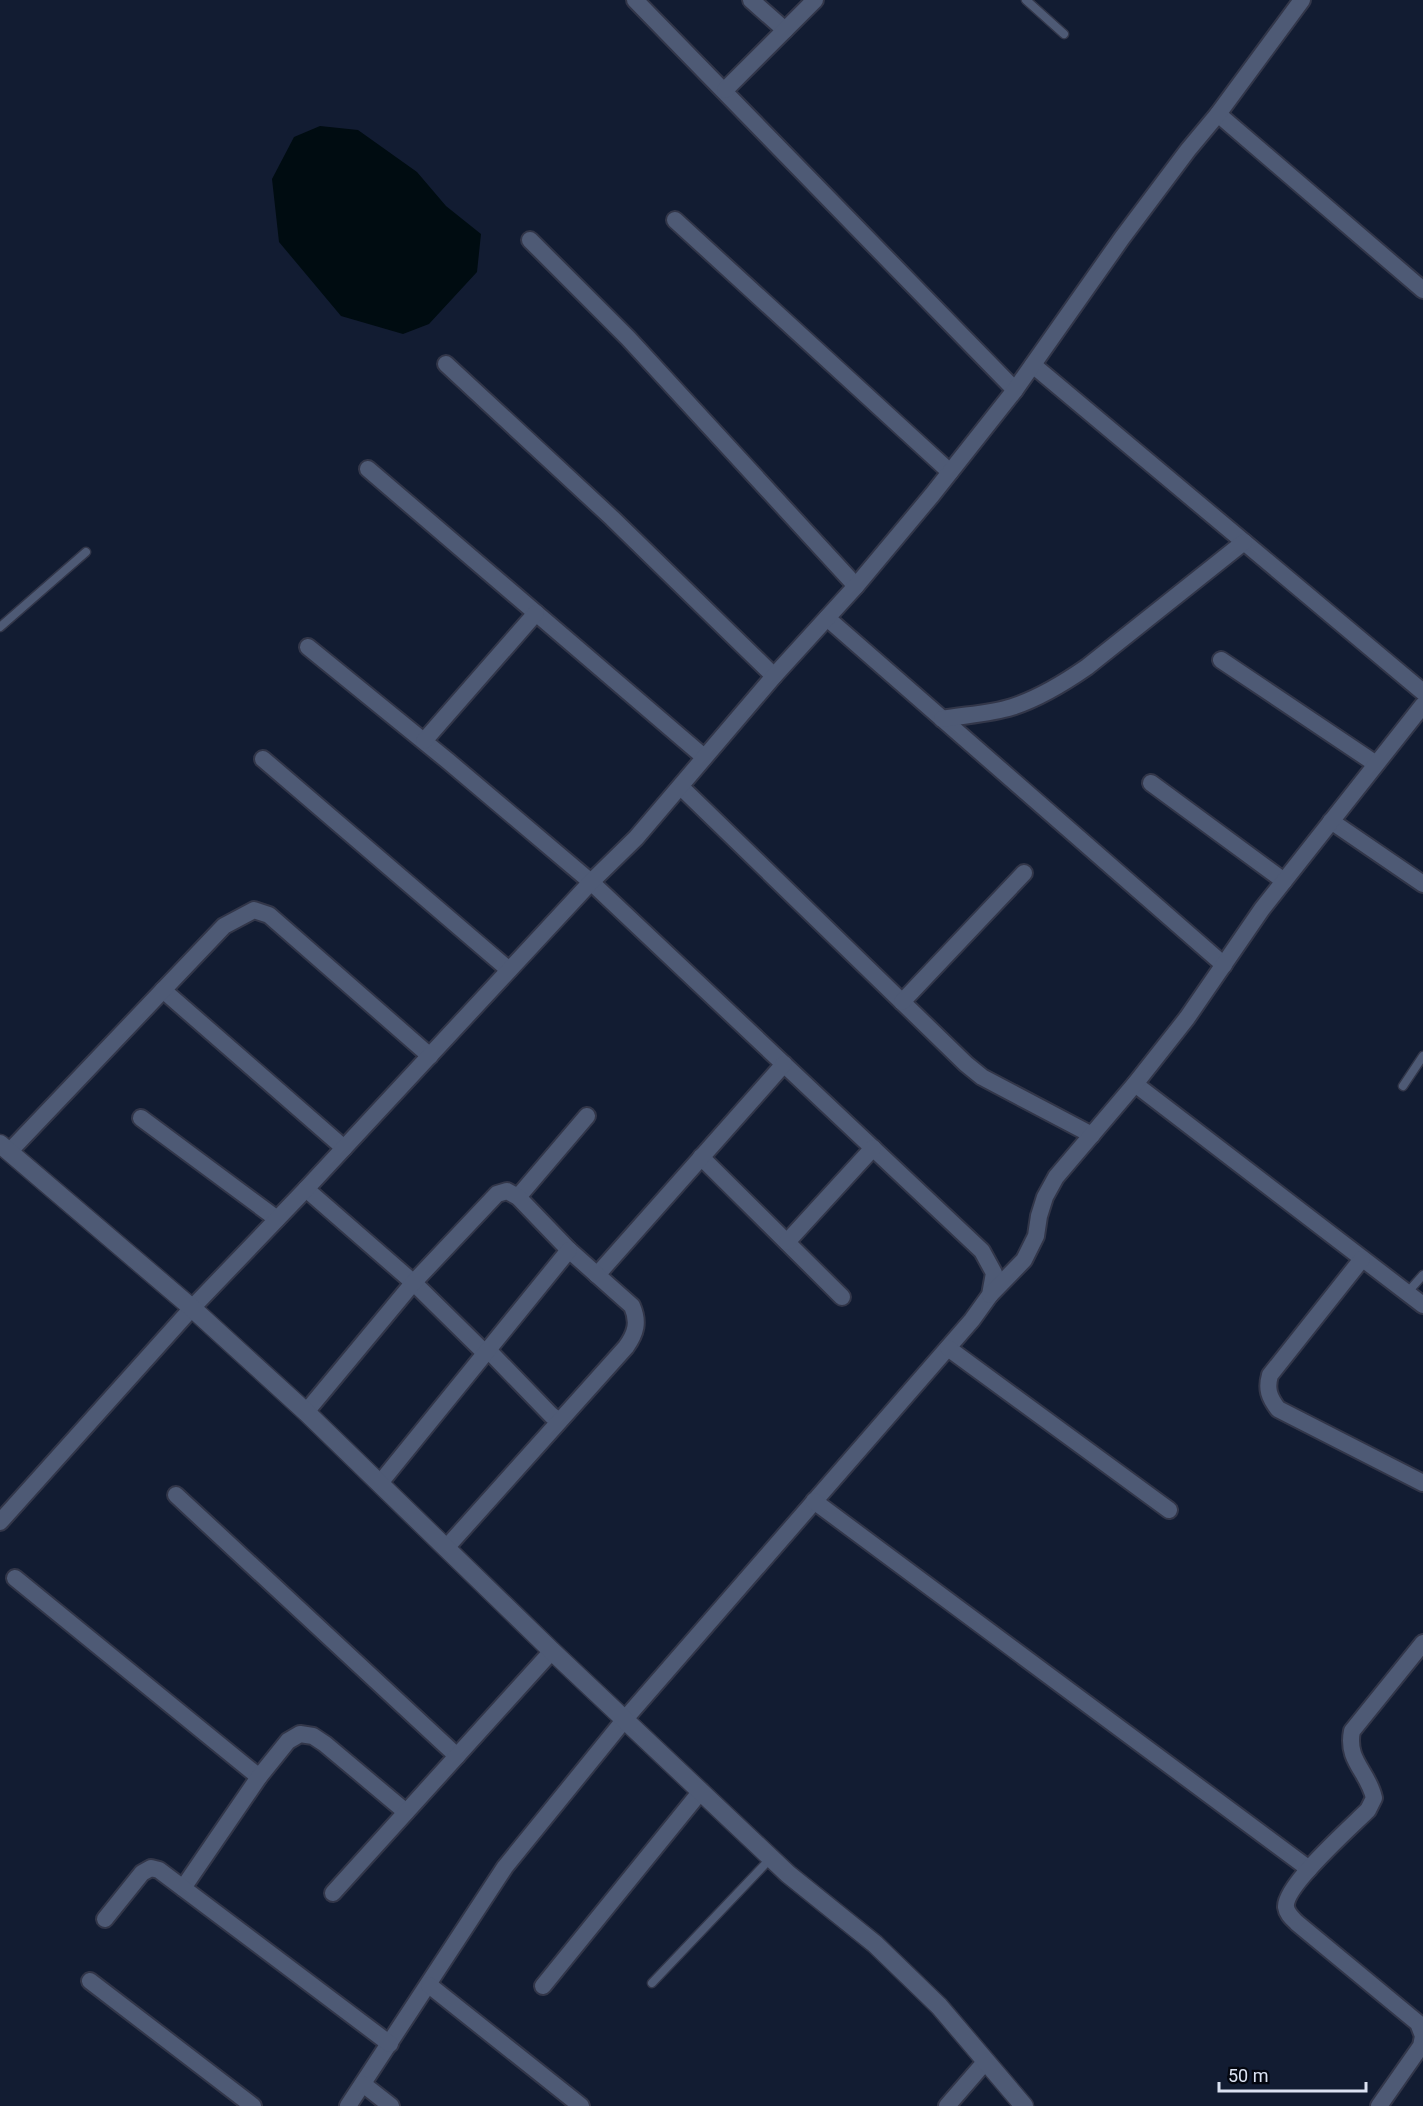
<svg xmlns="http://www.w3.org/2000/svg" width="1423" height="2106" viewBox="0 0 1423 2106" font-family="Roboto,sans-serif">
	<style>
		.water { fill: #000c11 }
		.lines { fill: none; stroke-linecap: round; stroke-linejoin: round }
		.service-casing { stroke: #323649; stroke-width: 11 }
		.minor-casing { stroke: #323649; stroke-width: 20 }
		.tertiary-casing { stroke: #323649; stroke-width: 21 }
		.service { stroke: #4e5a75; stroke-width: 8 }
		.minor { stroke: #4e5a75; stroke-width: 16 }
		.tertiary { stroke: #4e5a75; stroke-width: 18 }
	</style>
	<rect width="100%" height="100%" fill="#121c32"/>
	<polygon class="water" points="320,126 358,130 417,172 446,206 481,234 477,272 429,324 403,334 341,316 279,242 272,179 294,137"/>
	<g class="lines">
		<g class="service-casing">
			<g id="service">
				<polyline points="1026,0 1064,34"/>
				<polyline points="0,627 86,552"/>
				<polyline points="1403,1086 1423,1056"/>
				<polyline points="1407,1293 1423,1275"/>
				<polyline points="652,1983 771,1858"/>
			</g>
		</g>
		<g class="minor-casing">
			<g id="minor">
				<polyline points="635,0 1015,390"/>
				<polyline points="751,0 785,30"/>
				<polyline points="725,90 815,0"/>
				<polyline points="1218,114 1423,290"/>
				<polyline points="675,220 950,472"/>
				<polyline points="530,240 628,338 856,586"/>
				<polyline points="446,364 612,518 774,676"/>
				<polyline points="1033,365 1423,692"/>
				<polyline points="368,469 704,757"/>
				<polyline points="827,618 1224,965"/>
				<polyline points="308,647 448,761 591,882 982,1251 994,1273 990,1295 972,1320 625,1719 505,1867 348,2106"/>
				<polyline points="1221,660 1376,764"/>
				<path d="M 942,719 C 964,715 990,714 1012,707 C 1040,698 1064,683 1087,667 L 1244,542"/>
				<polyline points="424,741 536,613"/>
				<polyline points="263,759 509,970"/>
				<polyline points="1151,783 1284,881"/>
				<polyline points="681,787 966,1064 982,1077 1092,1135"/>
				<polyline points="1331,821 1423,884"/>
				<polyline points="163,990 344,1148"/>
				<polyline points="902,1002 1024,873"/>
				<polyline points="1135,1084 1423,1305"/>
				<polyline points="141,1118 277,1219"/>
				<polyline points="9,1152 224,926 254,910 269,915 430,1056"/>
				<polyline points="701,1157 842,1297"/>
				<polyline points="306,1189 415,1284 480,1348 489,1351 551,1415 559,1421"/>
				<polyline points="518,1197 587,1116"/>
				<polyline points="787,1242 873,1148"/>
				<path d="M 1362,1259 L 1270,1375 C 1266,1389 1269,1397 1278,1409 L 1423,1483"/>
				<polyline points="597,1275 784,1064"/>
				<polyline points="990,1295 1024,1260 1036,1236 1039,1216 1045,1197 1056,1177 1135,1084 1187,1018 1262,909 1423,705"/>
				<polyline points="948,1348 1169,1510"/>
				<path d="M 306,1412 L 413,1283 L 497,1194 L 507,1191 L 518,1197 L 569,1250 L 632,1306 C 639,1322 636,1333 626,1347 L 446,1548"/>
				<polyline points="380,1483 569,1250"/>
				<polyline points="176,1495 457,1756"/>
				<polyline points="814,1501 1309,1869"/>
				<polyline points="0,1522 192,1308 306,1189 591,882 636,838 774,676 856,586 932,495 1015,390 1122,238 1188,150 1218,114 1302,0"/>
				<polyline points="15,1578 259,1777"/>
				<polyline points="183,1888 259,1777 288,1741 300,1734 313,1736 325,1744 406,1812"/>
				<polyline points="333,1893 552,1651"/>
				<polyline points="105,1919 142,1873 151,1868 159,1870 390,2044"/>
				<polyline points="90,1981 253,2106"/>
				<polyline points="429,1985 581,2106"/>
				<polyline points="543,1986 701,1791"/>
				<polyline points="363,2084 391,2106"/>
				<polyline points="947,2106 986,2061"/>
				<path d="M 1379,2106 L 1421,2046 L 1423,2036 L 1418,2023 L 1297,1923 C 1292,1918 1287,1914 1286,1907 C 1284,1886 1351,1827 1368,1810 L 1374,1798 C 1368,1771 1346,1761 1352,1731 L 1423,1643"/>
			</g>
		</g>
		<g class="tertiary-casing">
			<polyline id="tertiary" points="0,1144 192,1308 306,1412 552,1651 788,1874 875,1944 939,2006 1024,2106"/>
		</g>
		<use href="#service" class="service"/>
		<use href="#minor" class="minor"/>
		<use href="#tertiary" class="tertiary"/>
	</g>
	<path d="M1219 2082v9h147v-9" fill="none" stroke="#dbe2f2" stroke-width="3"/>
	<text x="1228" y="2082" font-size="18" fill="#dbe2f2" stroke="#040710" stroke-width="4.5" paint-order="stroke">50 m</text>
</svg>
